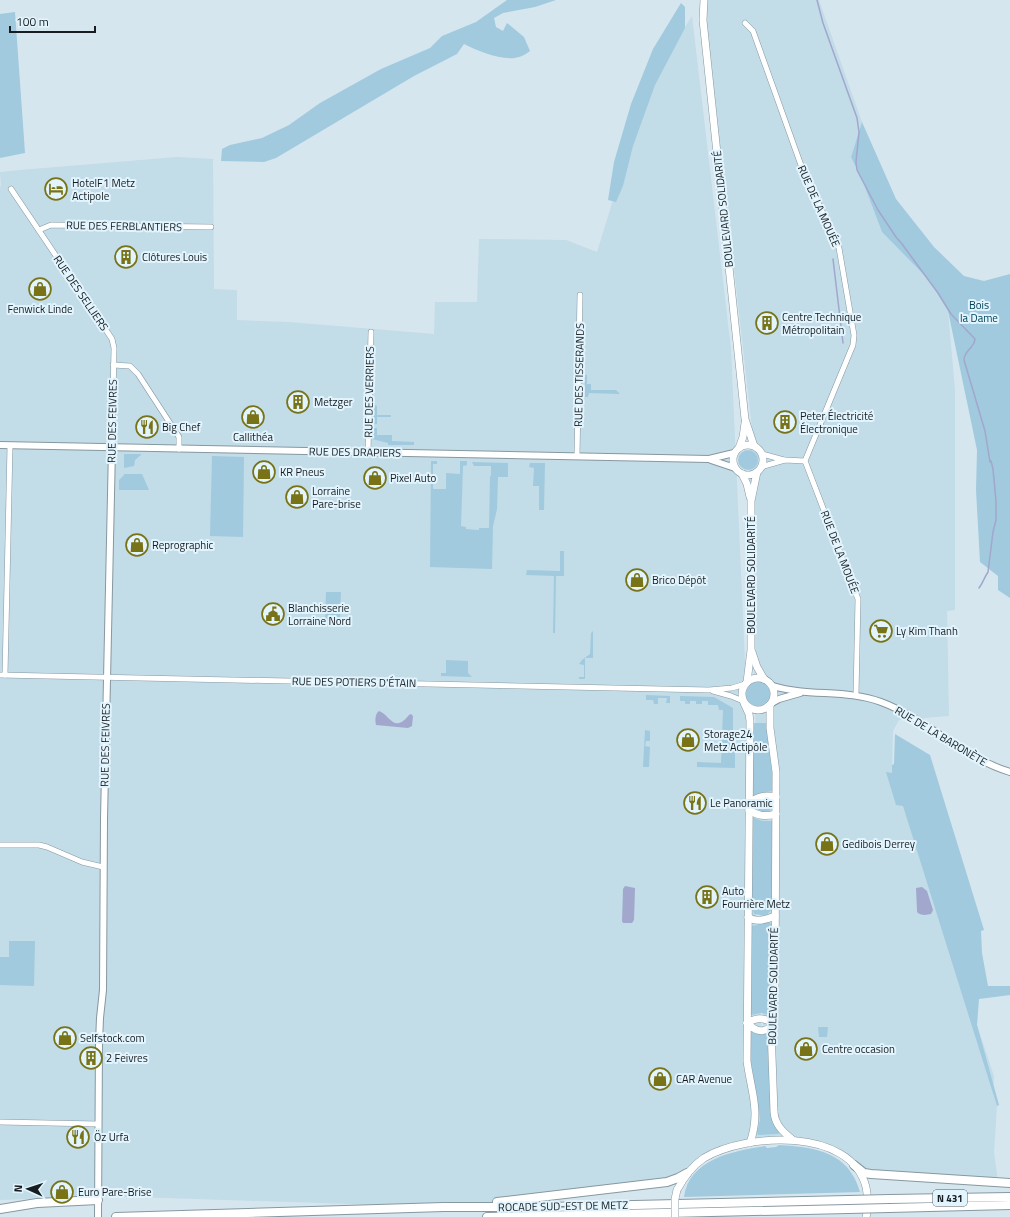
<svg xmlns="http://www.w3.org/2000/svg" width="1010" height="1217" viewBox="0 0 1010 1217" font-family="'Titillium Web',sans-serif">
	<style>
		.built { fill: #c2dce8 }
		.green { fill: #a1cade }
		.water { fill: #a1a7cd }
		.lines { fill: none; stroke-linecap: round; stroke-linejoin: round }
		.stream { stroke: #a1a7cd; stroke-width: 1.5 }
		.minor-casing { stroke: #8798a0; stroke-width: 6 }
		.tertiary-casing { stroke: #8798a0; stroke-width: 8 }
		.secondary-casing { stroke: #8798a0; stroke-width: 8 }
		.trunk-casing { stroke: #8798a0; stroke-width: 10 }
		.minor { stroke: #fff; stroke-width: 5 }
		.tertiary { stroke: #fff; stroke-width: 6 }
		.secondary { stroke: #fff; stroke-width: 7 }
		.trunk { stroke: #fff; stroke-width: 8 }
		.secondary-bridge-casing { stroke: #8798a0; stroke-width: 8; stroke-linecap: butt }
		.trunk-bridge-casing { stroke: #8798a0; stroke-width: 10; stroke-linecap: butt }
		.secondary-bridge { stroke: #fff; stroke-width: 7 }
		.trunk-bridge { stroke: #fff; stroke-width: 8 }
		.labels { text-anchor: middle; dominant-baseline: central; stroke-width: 4; stroke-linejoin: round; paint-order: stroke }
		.shield { fill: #e2f4fd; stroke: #535d62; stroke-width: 1 }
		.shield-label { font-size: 10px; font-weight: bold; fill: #161c1f }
		.poi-label { font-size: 11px; fill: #161c1f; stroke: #e2f4fd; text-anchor: start }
		.street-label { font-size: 11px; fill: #161c1f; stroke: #e2f4fd }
		.park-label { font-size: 11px; fill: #014157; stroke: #e2f4fd }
	</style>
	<rect width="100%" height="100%" fill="#d5e6ef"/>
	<polygon class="built" points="707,0 819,0 862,122 851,157 863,182 882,232 930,281 948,311 955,390 955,610 947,611 949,716 899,720 893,731 892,770 994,1076 993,1094 997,1106 994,1152 998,1182 871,1174 822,1146 766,1141 717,1152 678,1178 505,1202 444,1207 104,1196 0,1200 0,187 1,186 0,172 20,170 177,157 213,159 214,289 237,290 237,320 289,322 434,334 435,302 477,302 479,239 566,240 597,252 648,86 692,16 731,349 765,1109 749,459 752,428 706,21"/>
	<g class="green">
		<path d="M 507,0 L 556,0 L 535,7 L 503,13 L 494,18 L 496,27 L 503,31 L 507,23 L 524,37 L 530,51 C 527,53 523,56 519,57 C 504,62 478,51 464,44 L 457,54 L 414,76 L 276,158 L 264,162 L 221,161 L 222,149 L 230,145 L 262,138 L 289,125 L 320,103 L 381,69 L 430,48 L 442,36 L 476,22 Z"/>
		<polygon points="681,3 685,7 685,28 655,85 633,146 623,186 616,202 608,200 614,162 631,104 653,49"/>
		<polygon points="15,12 25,153 0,158 0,14"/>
		<polygon points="862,122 896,199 934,247 964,276 984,281 1010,274 1010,598 998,590 998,576 980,562 976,490 977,450 948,311 930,281 882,232 863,182 851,157"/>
		<polygon points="585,375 587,375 587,384 591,384 591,390 616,390 620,394 589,393 588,397 585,397"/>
		<polygon points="375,405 377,406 377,415 391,415 391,417 377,417 377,424 372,424 373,406"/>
		<polygon points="372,428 377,428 377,435 392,435 392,441 414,442 414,445 388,445 388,443 372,439"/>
		<circle cx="748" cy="460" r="10"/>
		<polygon points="124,454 142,454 135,460 134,466 124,468"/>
		<polygon points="212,456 244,457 243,537 210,536"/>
		<polygon points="431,461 437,461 437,464 433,464 433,489 446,489 446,473 460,474 460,461 467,461 467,465 463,466 461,526 466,527 466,529 479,530 479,528 489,528 490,477 491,475 491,466 474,466 472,462 508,463 508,477 498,477 497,509 493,526 492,569 430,567"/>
		<polygon points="530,463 545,463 544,510 539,510 539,486 533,486 534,468 529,467"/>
		<polygon points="124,474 142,474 149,490 119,490 119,480 124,475"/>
		<polygon points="560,551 564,551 564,576 556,576 555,633 553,633 554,576 526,575 527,570 560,571"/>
		<polygon points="326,592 341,592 340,622 325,621"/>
		<polygon points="593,631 593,658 585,658 585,679 579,679 579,677 584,677 584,665 579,664 582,660 590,654 591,633"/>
		<polygon points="446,660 468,661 468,673 472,677 441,676 441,673 446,673"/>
		<circle cx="758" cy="694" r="12"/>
		<polygon points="646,695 670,696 670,703 666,703 667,698 658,698 658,704 654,704 653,700 646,700"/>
		<polygon points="680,696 714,697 733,708 733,749 735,752 735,768 697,767 697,762 721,763 723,710 719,710 718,705 708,705 708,701 702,701 702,704 696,704 696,701 690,701 690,704 685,704 685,701 680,701"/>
		<polygon points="754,723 766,723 772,773 773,791 761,793 754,796 752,796"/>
		<polygon points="645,730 650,731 650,741 646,741 645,746 650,747 649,767 643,767"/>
		<polygon points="895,734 930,755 984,930 981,931 982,953 988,986 1010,986 1010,995 979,999 977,1025 999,1105 997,1106 903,806 896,805 886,772 892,773 892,765 894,764"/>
		<polygon points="762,800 769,801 772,804 770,811 761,812 754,807 756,803"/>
		<polygon points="753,817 762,821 773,821 772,909 766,916 754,914 752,907 752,818"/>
		<polygon points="767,922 772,924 771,996 770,1015 761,1013 751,1015 752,926"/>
		<polygon points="9,941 35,941 34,986 0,985 0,957 9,957"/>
		<polygon points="818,1027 828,1027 827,1037 819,1037"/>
		<polygon points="751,1031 761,1034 769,1034 780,1132 778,1134 758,1135 757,1132 760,1120 751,1062"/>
		<path d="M 779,1145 C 815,1147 849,1152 860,1192 L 684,1197 C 689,1159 733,1151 765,1146 L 767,1148 L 776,1147 Z"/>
	</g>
	<g class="water">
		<path d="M 379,711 C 390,715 394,734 409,715 L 411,714 L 413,716 L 412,726 L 408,728 L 376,725 C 375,720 375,714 379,711 Z"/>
		<polygon points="625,886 635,888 634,920 632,923 623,923 622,921 623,889"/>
		<path d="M 922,887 L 927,891 L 933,910 L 931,914 C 926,915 921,916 917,912 L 917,910 L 916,888 Z"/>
	</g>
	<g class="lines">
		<g class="stream">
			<path d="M 817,0 L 823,23 L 857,118 L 859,132 L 856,162 L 857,170 L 878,210 L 896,237 L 902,244 L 938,293 L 951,314 L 975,339 C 974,349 964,350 964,360 L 985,431 L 990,462 L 991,461 L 993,469 L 996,501 L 996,520 L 993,532 L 988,572 C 984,578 983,583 979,588"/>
			<polyline points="833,259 843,343"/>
		</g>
		<g class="minor-casing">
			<g id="minor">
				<polyline points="745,23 753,31 802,168 839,248 854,335 853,345 805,461 856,594 858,599 856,695"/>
				<polyline points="11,189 112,339 114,348 112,448"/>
				<polyline points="39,230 51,225 211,227"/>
				<polyline points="113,365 130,366 138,374 179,437 179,449"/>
				<polyline points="368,452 371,332"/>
				<polyline points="762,454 784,460"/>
				<polyline points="577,456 580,295"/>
				<polyline points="761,467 785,460 805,461"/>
				<polyline points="0,675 709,690 732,688 745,684"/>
				<polyline points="5,675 10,446"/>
				<polyline points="713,691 731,696 743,701"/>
				<polyline points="0,845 39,845 47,847 82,862 103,867"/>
				<polyline points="0,1122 98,1124"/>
			</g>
		</g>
		<g class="tertiary-casing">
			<g id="tertiary">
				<polyline points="0,445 709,459 734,453"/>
				<polyline points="711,460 735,468"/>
				<path d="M 773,686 C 809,697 846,689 881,702 C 927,719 963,758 1010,772"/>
				<polyline points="772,703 779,699 800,693"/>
				<polyline points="98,1217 99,1043 100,1018 103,990 104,819 112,448"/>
			</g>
		</g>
		<g class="secondary-casing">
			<g id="secondary">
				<polyline points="704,0 703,20 745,419 754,446"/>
				<circle cx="748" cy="460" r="15"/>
				<polyline points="739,448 743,437 745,423"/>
				<polyline points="742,474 747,484 750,497"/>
				<polyline points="752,652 757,667 764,679"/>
				<circle cx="758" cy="694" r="16"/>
				<polyline points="747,682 751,650 751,501 757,472"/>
				<path d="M 744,703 L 749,714 L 750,721 L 747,1061 C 751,1092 761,1111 750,1143"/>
				<path d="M 770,705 L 770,728 L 776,772 L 775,987 L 771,1028 L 774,1112 C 775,1125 783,1132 793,1140"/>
				<path d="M 749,803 C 758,796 765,795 776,797"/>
				<path d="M 749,810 C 758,816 765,817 776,814"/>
				<path d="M 748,917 C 756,923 766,920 775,916"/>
				<path d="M 747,1023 C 755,1031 761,1033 771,1028"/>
				<path d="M 747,1023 C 756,1018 762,1017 771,1022"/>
				<path d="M 677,1190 C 684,1177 692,1166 704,1158 C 746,1133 851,1127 866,1187 C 868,1197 869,1207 866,1217"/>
			</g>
		</g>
		<g class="trunk-casing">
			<g id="trunk">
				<polyline points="854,1165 864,1173 871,1174 1010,1183"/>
				<polyline points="890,1199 1010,1197"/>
				<polyline points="497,1202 667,1182 678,1178 687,1173"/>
				<polyline points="889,1208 1010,1205"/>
				<polyline points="0,1209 37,1203 98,1200"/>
				<polyline points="116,1217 444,1207 548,1207 848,1200"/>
				<polyline points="487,1217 848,1209"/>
			</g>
		</g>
		<use href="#minor" class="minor"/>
		<use href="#tertiary" class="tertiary"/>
		<use href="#secondary" class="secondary"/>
		<use href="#trunk" class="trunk"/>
		<g class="secondary-bridge-casing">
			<polyline id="secondary-bridge" points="675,1217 675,1199 677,1190"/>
		</g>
		<g class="trunk-bridge-casing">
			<g id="trunk-bridge">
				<polyline points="848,1200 890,1199"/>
				<polyline points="848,1209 889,1208"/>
			</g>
		</g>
		<use href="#secondary-bridge" class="secondary-bridge"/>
		<use href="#trunk-bridge" class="trunk-bridge"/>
	</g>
	<defs>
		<g id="hotel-ring" transform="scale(1.15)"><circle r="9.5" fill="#e2f4fd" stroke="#787316" stroke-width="1.5"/><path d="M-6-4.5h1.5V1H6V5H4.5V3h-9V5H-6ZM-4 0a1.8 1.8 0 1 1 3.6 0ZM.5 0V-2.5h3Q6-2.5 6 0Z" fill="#787316"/></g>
		<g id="building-ring" transform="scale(1.15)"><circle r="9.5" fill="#e2f4fd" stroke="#787316" stroke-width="1.5"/><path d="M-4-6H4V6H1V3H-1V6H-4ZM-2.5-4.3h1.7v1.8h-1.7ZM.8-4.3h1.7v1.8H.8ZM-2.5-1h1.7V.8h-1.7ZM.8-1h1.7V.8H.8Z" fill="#787316"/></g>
		<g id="shop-ring" transform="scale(1.15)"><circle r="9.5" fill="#e2f4fd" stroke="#787316" stroke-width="1.5"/><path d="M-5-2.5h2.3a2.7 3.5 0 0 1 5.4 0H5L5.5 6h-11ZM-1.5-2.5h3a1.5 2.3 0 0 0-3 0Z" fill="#787316"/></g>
		<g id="restaurant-ring" transform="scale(1.15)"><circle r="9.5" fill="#e2f4fd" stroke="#787316" stroke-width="1.5"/><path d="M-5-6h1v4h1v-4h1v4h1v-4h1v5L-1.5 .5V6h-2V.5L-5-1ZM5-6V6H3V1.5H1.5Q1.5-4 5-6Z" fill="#787316"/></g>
		<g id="civic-ring" transform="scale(1.15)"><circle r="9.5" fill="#e2f4fd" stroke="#787316" stroke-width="1.5"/><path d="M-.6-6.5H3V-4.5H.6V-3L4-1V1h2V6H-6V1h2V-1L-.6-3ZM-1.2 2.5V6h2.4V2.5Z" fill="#787316"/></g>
		<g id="supermarket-ring" transform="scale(1.15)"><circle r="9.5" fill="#e2f4fd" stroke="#787316" stroke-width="1.5"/><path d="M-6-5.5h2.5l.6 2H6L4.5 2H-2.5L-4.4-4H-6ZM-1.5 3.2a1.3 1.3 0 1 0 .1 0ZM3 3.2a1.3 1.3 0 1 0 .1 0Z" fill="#787316"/></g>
	</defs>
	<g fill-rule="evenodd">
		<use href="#hotel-ring" x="56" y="189"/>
		<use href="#building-ring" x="126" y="257"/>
		<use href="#shop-ring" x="40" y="289"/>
		<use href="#building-ring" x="767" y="323"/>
		<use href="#building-ring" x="298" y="402"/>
		<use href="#shop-ring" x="253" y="417"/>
		<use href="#building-ring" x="785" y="422"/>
		<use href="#restaurant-ring" x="147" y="427"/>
		<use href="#shop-ring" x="264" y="472"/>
		<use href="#shop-ring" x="375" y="478"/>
		<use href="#shop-ring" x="297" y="497"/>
		<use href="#shop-ring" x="137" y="545"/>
		<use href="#shop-ring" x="637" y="580"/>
		<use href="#civic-ring" x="273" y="614"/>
		<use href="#supermarket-ring" x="881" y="631"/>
		<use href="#shop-ring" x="688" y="740"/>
		<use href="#restaurant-ring" x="695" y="803"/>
		<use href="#shop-ring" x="827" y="844"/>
		<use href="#building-ring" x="707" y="897"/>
		<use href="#shop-ring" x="65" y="1038"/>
		<use href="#shop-ring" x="806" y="1049"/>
		<use href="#building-ring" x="91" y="1058"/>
		<use href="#shop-ring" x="660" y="1079"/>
		<use href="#restaurant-ring" x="78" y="1137"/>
		<use href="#shop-ring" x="62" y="1192"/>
	</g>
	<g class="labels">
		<rect class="shield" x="933" y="1190" width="34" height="16" rx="3"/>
		<g class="shield-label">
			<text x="950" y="1198">N 431</text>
		</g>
		<g class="poi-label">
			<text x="72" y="183">HotelF1 Metz<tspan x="72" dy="13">Actipole</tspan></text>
			<text x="142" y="257">Clôtures Louis</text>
			<text x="40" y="309" text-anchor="middle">Fenwick Linde</text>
			<text x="782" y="317">Centre Technique<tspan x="782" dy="13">Métropolitain</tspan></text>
			<text x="314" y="402">Metzger</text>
			<text x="800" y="416">Peter Électricité<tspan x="800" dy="13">Électronique</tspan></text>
			<text x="162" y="427">Big Chef</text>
			<text x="253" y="437" text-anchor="middle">Callithéa</text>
			<text x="280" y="472">KR Pneus</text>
			<text x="390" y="478">Pixel Auto</text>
			<text x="312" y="491">Lorraine<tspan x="312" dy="13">Pare-brise</tspan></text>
			<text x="152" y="545">Reprographic</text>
			<text x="652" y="580">Brico Dépôt</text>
			<text x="288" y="608">Blanchisserie<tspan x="288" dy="13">Lorraine Nord</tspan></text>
			<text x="896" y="631">Ly Kim Thanh</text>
			<text x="704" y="734">Storage24<tspan x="704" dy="13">Metz Actipôle</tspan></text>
			<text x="710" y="803">Le Panoramic</text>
			<text x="842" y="844">Gedibois Derrey</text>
			<text x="722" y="891">Auto<tspan x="722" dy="13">Fourrière Metz</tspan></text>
			<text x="80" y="1038">Selfstock.com</text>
			<text x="822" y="1049">Centre occasion</text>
			<text x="106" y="1058">2 Feivres</text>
			<text x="676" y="1079">CAR Avenue</text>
			<text x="94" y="1137">Öz Urfa</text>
			<text x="78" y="1192">Euro Pare-Brise</text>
		</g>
		<g class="street-label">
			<text transform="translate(819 206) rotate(66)">RUE DE LA MOUÉE</text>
			<text transform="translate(723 209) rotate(-96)">BOULEVARD SOLIDARITÉ</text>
			<text transform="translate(124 226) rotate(1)">RUE DES FERBLANTIERS</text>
			<text transform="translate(81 293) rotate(56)">RUE DES SELLIERS</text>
			<text transform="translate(579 375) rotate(-89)">RUE DES TISSERANDS</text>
			<text transform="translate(369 392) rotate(-89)">RUE DES VERRIERS</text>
			<text transform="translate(112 421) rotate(-89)">RUE DES FEIVRES</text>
			<text transform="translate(355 452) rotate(1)">RUE DES DRAPIERS</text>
			<text transform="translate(840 552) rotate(69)">RUE DE LA MOUÉE</text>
			<text transform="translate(751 575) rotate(-90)">BOULEVARD SOLIDARITÉ</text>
			<text transform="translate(354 682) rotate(1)">RUE DES POTIERS D'ÉTAIN</text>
			<text transform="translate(941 736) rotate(31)">RUE DE LA BARONÈTE</text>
			<text transform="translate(105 745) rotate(-89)">RUE DES FEIVRES</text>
			<text transform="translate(773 986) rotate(-89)">BOULEVARD SOLIDARITÉ</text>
			<text transform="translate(563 1206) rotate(-1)">ROCADE SUD-EST DE METZ</text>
		</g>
		<g class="park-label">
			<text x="979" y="305">Bois<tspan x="979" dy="13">la Dame</tspan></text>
		</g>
	</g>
	<g transform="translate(28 1189) rotate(273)" stroke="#e2f4fd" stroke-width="3" paint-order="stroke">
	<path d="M0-3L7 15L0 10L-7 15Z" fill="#161c1f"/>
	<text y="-6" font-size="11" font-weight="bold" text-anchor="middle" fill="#161c1f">N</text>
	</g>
	<path d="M10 26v6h85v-6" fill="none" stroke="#161c1f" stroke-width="2"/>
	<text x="16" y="26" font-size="12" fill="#161c1f" stroke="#e2f4fd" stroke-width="3" paint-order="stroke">100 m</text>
</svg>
